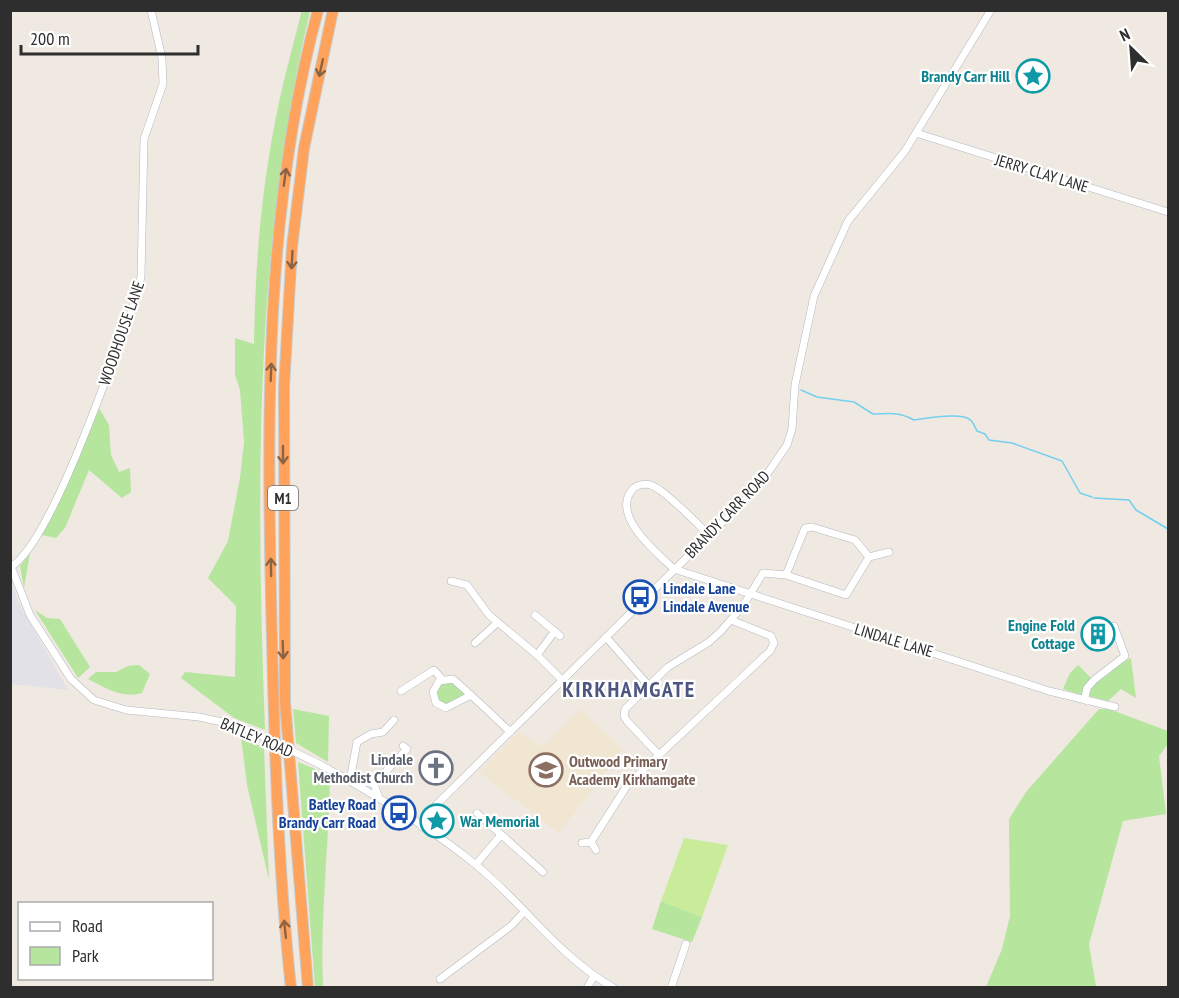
<svg xmlns="http://www.w3.org/2000/svg" width="1179" height="998" viewBox="0 0 1179 998" font-family="'PT Sans Narrow',sans-serif">
	<style>
		.industrial { fill: #e3e1e8 }
		.education { fill: #f0e6d1 }
		.green { fill: #b6e59e }
		.pitch { fill: #c9ec9a }
		.lines { fill: none; stroke-linecap: round; stroke-linejoin: round }
		.stream { stroke: #75cff0; stroke-width: 1.5 }
		.minor-casing { stroke: #b4b7c1; stroke-width: 8 }
		.highway-casing { stroke: #c9c9c9; stroke-width: 12 }
		.minor { stroke: #fff; stroke-width: 7 }
		.highway { stroke: #ffa35c; stroke-width: 10 }
		.minor-bridge-casing { stroke: #b4b7c1; stroke-width: 8; stroke-linecap: butt }
		.minor-bridge { stroke: #fff; stroke-width: 7 }
		.oneway { stroke: #8c6343 }
		.labels { text-anchor: middle; dominant-baseline: central; stroke-width: 4.5; stroke-linejoin: round; paint-order: stroke }
		.shield { fill: #fff; stroke: #6d6d6d; stroke-width: 1.5 }
		.shield-label { font-size: 15px; font-weight: bold; fill: #2e2e2e }
		.culture-label { font-size: 16px; font-weight: bold; fill: #0d838f; stroke: #fff; text-anchor: end }
		.street-label { font-size: 16px; fill: #2e2e2e; stroke: #fff }
		.transit-label { font-size: 16px; font-weight: bold; fill: #164399; stroke: #fff; text-anchor: start }
		.worship-label { font-size: 16px; font-weight: bold; fill: #5b616d; stroke: #fff; text-anchor: end }
		.education-label { font-size: 16px; font-weight: bold; fill: #785e54; stroke: #fff; text-anchor: start }
		.district-label { font-size: 22px; font-weight: bold; letter-spacing: 1.5px; fill: #4d5680; stroke: #fff }
	</style>
	<rect width="100%" height="100%" fill="#efe9e1"/>
	<polygon class="industrial" points="10,575 18,602 68,690 11,684"/>
	<polygon class="education" points="580,709 623,750 559,833 479,772 519,732 542,747"/>
	<g class="green">
		<path d="M 302,10 L 310,11 C 254,247 256,489 265,730 L 234,718 L 181,678 L 185,672 L 235,677 L 236,606 L 208,578 L 228,541 L 240,478 L 244,442 L 240,390 L 235,375 L 235,338 L 254,344 C 255,267 261,192 276,117 C 283,81 293,46 302,10 Z"/>
		<path d="M 99,408 L 109,425 L 111,455 L 119,472 L 130,468 L 131,492 L 122,498 L 89,470 L 65,528 L 56,538 L 42,535 L 30,553 L 24,588 L 20,566 C 53,528 79,456 99,408 Z"/>
		<polygon points="35,610 47,618 60,619 90,667 78,678"/>
		<path d="M 1131,658 L 1136,698 L 1121,689 L 1108,701 L 1089,696 C 1094,676 1115,668 1131,658 Z"/>
		<path d="M 139,665 L 150,674 L 142,693 C 122,699 106,688 88,679 L 96,672 L 116,672 L 128,666 Z"/>
		<polygon points="1078,665 1091,678 1082,695 1063,689 1070,673"/>
		<polygon points="451,680 463,690 464,697 448,706 437,700 437,685"/>
		<polygon points="293,709 329,716 328,762 296,743"/>
		<polygon points="1099,709 1109,709 1168,731 1168,744 1159,756 1166,814 1123,821 1089,944 1096,987 986,987 1002,949 1010,916 1009,819 1026,792"/>
		<polygon points="241,737 264,748 269,880 247,785"/>
		<path d="M 298,762 L 330,775 C 329,846 320,917 323,987 L 315,987 Z"/>
		<polygon points="661,901 702,917 692,942 652,929"/>
	</g>
	<polygon class="pitch" points="684,838 728,845 702,917 661,901"/>
	<g class="lines">
		<g class="stream">
			<path d="M 801,390 L 817,397 L 854,402 L 873,414 C 889,413 900,412 914,420 C 926,418 952,414 964,417 C 972,418 974,425 977,431 L 985,434 L 989,440 L 1012,443 L 1062,461 L 1080,493 L 1092,497"/>
			<polyline points="1094,498 1129,500 1136,510 1168,529"/>
		</g>
		<g class="minor-casing">
			<g id="minor">
				<polyline points="916,133 1168,212"/>
				<path d="M 709,535 C 698,524 665,491 653,486 C 647,483 636,484 632,490 C 611,516 657,553 674,569 L 1049,691 L 1115,707"/>
				<polyline points="869,557 889,552"/>
				<polyline points="10,564 30,615 71,679 94,700 126,710 199,717 231,724"/>
				<path d="M 12,566 C 53,539 112,360 133,307 L 141,277 L 144,139 L 163,84 L 162,58 L 151,10"/>
				<polyline points="451,581 467,585 489,615 537,655 562,680"/>
				<polyline points="535,615 560,636"/>
				<polyline points="606,637 648,685"/>
				<polyline points="475,643 497,623"/>
				<polyline points="537,655 555,631"/>
				<polyline points="401,691 434,670 442,679"/>
				<path d="M 471,695 L 446,708 L 436,703 L 433,692 L 439,681 L 453,679 C 472,696 492,714 510,732"/>
				<polyline points="1087,701 1085,697 1087,688 1094,680 1125,656 1114,626"/>
				<polyline points="658,754 627,721 624,716 625,709 668,667 709,642 721,631 743,606 763,573 786,575 846,595 869,557 855,540 812,527 805,528 786,575"/>
				<path d="M 321,765 C 374,794 428,826 475,864 C 524,904 558,956 614,988"/>
				<polyline points="350,781 357,742 371,734 383,732 394,720"/>
				<polyline points="374,784 407,749 403,746"/>
				<polyline points="358,785 366,782 374,784 379,798"/>
				<polyline points="477,813 543,872"/>
				<polyline points="422,827 437,804 744,501 765,477 787,445 792,429 795,385 814,296 848,221 905,151 991,10"/>
				<polyline points="591,842 628,784 770,651 774,643 771,636 731,620"/>
				<polyline points="582,843 591,842 596,850"/>
				<polyline points="476,864 501,835"/>
				<polyline points="440,979 511,926 523,913"/>
				<polyline points="587,988 594,976"/>
				<polyline points="671,988 686,944"/>
			</g>
		</g>
		<g class="highway-casing">
			<g id="highway">
				<path d="M 291,988 C 277,858 274,729 271,598 C 267,402 266,202 318,10"/>
				<polyline points="308,988 285,702 284,387 292,247 304,148 333,10"/>
			</g>
		</g>
		<use href="#minor" class="minor"/>
		<use href="#highway" class="highway"/>
		<g class="minor-bridge-casing">
			<polyline id="minor-bridge" points="231,724 251,731 321,765"/>
		</g>
		<use href="#minor-bridge" class="minor-bridge"/>
	</g>
	<defs><path id="oneway-shaft" d="M-6 0H5M1.5-3L5.5 0L1.5 3" fill="none" stroke-width="1.6" stroke-linecap="round" stroke-linejoin="round" transform="scale(1.5)"/></defs>
	<g class="oneway">
		<use href="#oneway-shaft" transform="translate(321 68) rotate(102)"/>
		<use href="#oneway-shaft" transform="translate(285 177) rotate(-82)"/>
		<use href="#oneway-shaft" transform="translate(292 260) rotate(93)"/>
		<use href="#oneway-shaft" transform="translate(271 372) rotate(-88)"/>
		<use href="#oneway-shaft" transform="translate(283 455) rotate(90)"/>
		<use href="#oneway-shaft" transform="translate(271 567) rotate(-91)"/>
		<use href="#oneway-shaft" transform="translate(283 650) rotate(88)"/>
		<use href="#oneway-shaft" transform="translate(285 929) rotate(-96)"/>
	</g>
	<defs>
		<g id="sight-ring" transform="scale(1.725)"><circle r="9.5" fill="#fff" stroke="#0f9aa8" stroke-width="1.5"/><path d="M0-6L1.8-2.2L6-1.7L2.9 1.2L3.7 5.4L0 3.3L-3.7 5.4L-2.9 1.2L-6-1.7L-1.8-2.2Z" fill="#0f9aa8"/></g>
		<g id="bus-ring" transform="scale(1.725)"><circle r="9.5" fill="#fff" stroke="#1a4fb4" stroke-width="1.5"/><path d="M-5-6H5V4H4V6H2V4H-2V6H-4V4H-5ZM-3.5-4V0h7V-4ZM-3.5 1.2v1.5H-2V1.2ZM2 1.2v1.5H3.5V1.2Z" fill="#1a4fb4"/></g>
		<g id="building-ring" transform="scale(1.725)"><circle r="9.5" fill="#fff" stroke="#0f9aa8" stroke-width="1.5"/><path d="M-4-6H4V6H1V3H-1V6H-4ZM-2.5-4.3h1.7v1.8h-1.7ZM.8-4.3h1.7v1.8H.8ZM-2.5-1h1.7V.8h-1.7ZM.8-1h1.7V.8H.8Z" fill="#0f9aa8"/></g>
		<g id="church-ring" transform="scale(1.725)"><circle r="9.5" fill="#fff" stroke="#6b7280" stroke-width="1.5"/><path d="M-1.2-6h2.4v3.5h3.3v2.4h-3.3V6h-2.4V-.1h-3.3v-2.4h3.3Z" fill="#6b7280"/></g>
		<g id="school-ring" transform="scale(1.725)"><circle r="9.5" fill="#fff" stroke="#8d6e63" stroke-width="1.5"/><path d="M0-5L7-2L0 1L-7-2ZM-4 1L0 2.5L4 1V4Q0 6-4 4Z" fill="#8d6e63"/></g>
	</defs>
	<g fill-rule="evenodd">
		<use href="#sight-ring" x="1033" y="76"/>
		<use href="#bus-ring" x="640" y="597"/>
		<use href="#building-ring" x="1098" y="634"/>
		<use href="#church-ring" x="436" y="768"/>
		<use href="#school-ring" x="546" y="770"/>
		<use href="#bus-ring" x="399" y="813"/>
		<use href="#sight-ring" x="437" y="821"/>
	</g>
	<g class="labels">
		<rect class="shield" x="268" y="486" width="30" height="24" rx="4.5"/>
		<g class="shield-label">
			<text x="283" y="498">M1</text>
		</g>
		<g class="culture-label">
			<text x="1010" y="76">Brandy Carr Hill</text>
			<text x="1075" y="625">Engine Fold<tspan x="1075" dy="18">Cottage</tspan></text>
			<text x="460" y="821" text-anchor="start">War Memorial</text>
		</g>
		<g class="street-label">
			<text transform="translate(1042 173) rotate(17)">JERRY CLAY LANE</text>
			<text transform="translate(121 333) rotate(-71)">WOODHOUSE LANE</text>
			<text transform="translate(727 514) rotate(-46)">BRANDY CARR ROAD</text>
			<text transform="translate(894 640) rotate(17)">LINDALE LANE</text>
			<text transform="translate(257 737) rotate(23)">BATLEY ROAD</text>
		</g>
		<g class="transit-label">
			<text x="663" y="588">Lindale Lane<tspan x="663" dy="18">Lindale Avenue</tspan></text>
			<text x="376" y="804" text-anchor="end">Batley Road<tspan x="376" dy="18">Brandy Carr Road</tspan></text>
		</g>
		<g class="worship-label">
			<text x="413" y="759">Lindale<tspan x="413" dy="18">Methodist Church</tspan></text>
		</g>
		<g class="education-label">
			<text x="569" y="761">Outwood Primary<tspan x="569" dy="18">Academy Kirkhamgate</tspan></text>
		</g>
		<g class="district-label">
			<text x="629" y="689">KIRKHAMGATE</text>
		</g>
	</g>
	<rect width="1179" height="998" fill="none" stroke="#2e2e2e" stroke-width="24"/>
	<rect x="18" y="902" width="195" height="78" fill="#ffffff" stroke="#ababab" stroke-width="1.5"/>
	<rect x="30" y="922" width="30" height="9" fill="#ffffff" stroke="#ababab" stroke-width="1.5"/>
	<text x="72" y="932" font-size="18" fill="#2e2e2e">Road</text>
	<rect x="30" y="947" width="30" height="18" fill="#b6e59e" stroke="#ababab" stroke-width="1.5"/>
	<text x="72" y="962" font-size="18" fill="#2e2e2e">Park</text>
	<g transform="translate(1131 48) rotate(335)" stroke="#ffffff" stroke-width="4.5" paint-order="stroke">
	<path d="M0-4.5L10 22L0 15L-10 22Z" fill="#2e2e2e"/>
	<text y="-9" font-size="16" font-weight="bold" text-anchor="middle" fill="#2e2e2e">N</text>
	</g>
	<path d="M21 45v9h177v-9" fill="none" stroke="#2e2e2e" stroke-width="3"/>
	<text x="30" y="45" font-size="18" fill="#2e2e2e" stroke="#ffffff" stroke-width="4.5" paint-order="stroke">200 m</text>
</svg>
